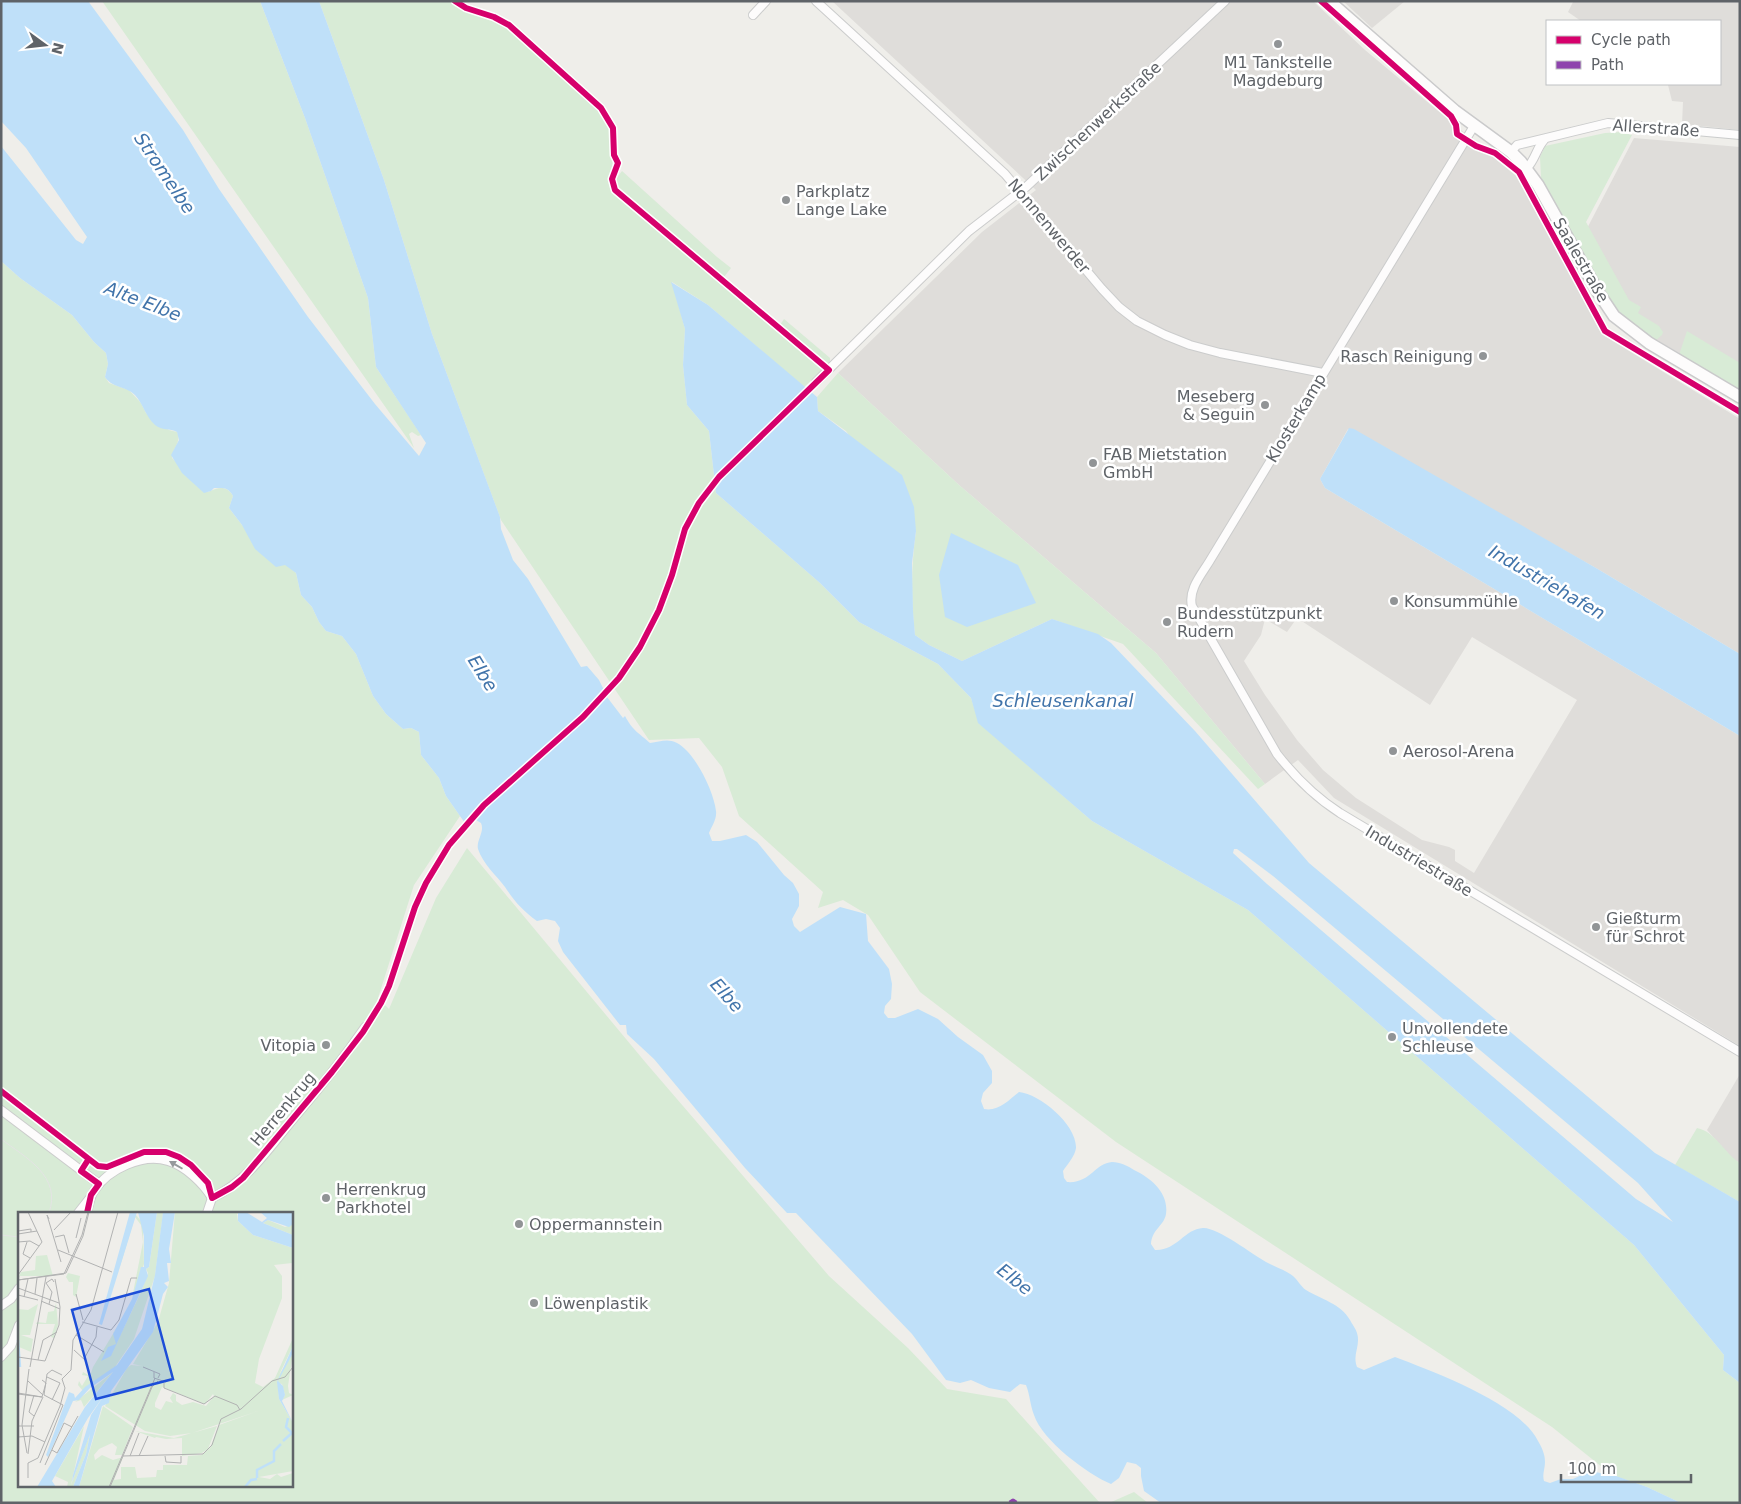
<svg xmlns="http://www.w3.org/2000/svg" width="1741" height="1504" viewBox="0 0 1741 1504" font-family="'DejaVu Sans',sans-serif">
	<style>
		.industrial { fill: #dfddda; fill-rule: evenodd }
		.green { fill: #d8ebd6; fill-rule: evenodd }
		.water { fill: #bfe0f9; fill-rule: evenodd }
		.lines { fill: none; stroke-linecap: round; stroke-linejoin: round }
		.minor-casing { stroke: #cbcccc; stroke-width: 10 }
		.secondary-casing { stroke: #cacacb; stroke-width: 14 }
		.minor { stroke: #fdfcfc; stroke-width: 8 }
		.secondary { stroke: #fdfcfc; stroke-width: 11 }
		.tram { stroke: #e4e4e4; stroke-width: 1 }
		.quiet { stroke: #8e44ad; stroke-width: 5; stroke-dasharray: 10 5; stroke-linecap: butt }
		.cycleway-casing { stroke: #fff; stroke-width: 9 }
		.cycleway { stroke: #d6006c; stroke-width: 6 }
		.oneway { fill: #96999c }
		.poi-dot { fill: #919496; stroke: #fff; stroke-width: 2 }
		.labels { text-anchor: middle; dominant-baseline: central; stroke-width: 5; stroke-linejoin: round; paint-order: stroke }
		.poi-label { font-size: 16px; fill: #5f6368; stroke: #fff; text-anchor: start }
		.street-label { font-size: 16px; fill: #5f6368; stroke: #fff }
		.water-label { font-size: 18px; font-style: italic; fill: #4174aa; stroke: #fff }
		.inset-river { fill: none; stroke: #bfe0f9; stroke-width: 2.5 }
		.inset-road { fill: none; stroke: #b1b2b2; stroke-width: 1 }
		.view { fill: #1d4ed8; fill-opacity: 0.15; stroke: #1d4ed8; stroke-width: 2.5 }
		.inset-edge { fill: none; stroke: #5f6368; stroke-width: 2.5 }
	</style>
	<rect width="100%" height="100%" fill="#efeeea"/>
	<g class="industrial">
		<path d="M 832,1 L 1313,1 L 1365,50 L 1521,180 L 1603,335 L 1740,419 L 1740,654 L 1596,568 L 1348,429 L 1320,479 L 1325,488 L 1740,736 L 1740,1046 L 1334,798 L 1298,760 L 1265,784 L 1156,653 L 959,485 L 838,373 L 982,232 L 1036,190 ZM 1297,618 L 1430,705 L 1472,637 L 1577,700 L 1474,873 L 1455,861 L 1455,850 L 1449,847 L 1422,840 L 1356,798 L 1323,770 L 1297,740 L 1265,695 L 1244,661 L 1261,635 L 1265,619 L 1287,632 Z"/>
		<polygon points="1343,1 1405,1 1372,28"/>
		<polygon points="1575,1 1740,1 1740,130 1682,124 1683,102 1672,101 1668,85 1666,84 1720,84 1720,21 1581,21 1568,12 1573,2"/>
		<polygon points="1634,138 1740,147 1740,389 1654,338 1580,242"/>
		<polygon points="1740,1074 1740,1163 1733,1159 1707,1130"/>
	</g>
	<g class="green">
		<polygon points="102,1 260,1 305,118 368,298 376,367 421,435 418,436 412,432 409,434 414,448"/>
		<path d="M 319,1 L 452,1 L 466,10 L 496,20 L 512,29 L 599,108 C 604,115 610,123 612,132 C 616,151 609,172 613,192 L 824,369 L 804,387 L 708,305 L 672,282 L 685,329 L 683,365 L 687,405 L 709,431 L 716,493 L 820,583 L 859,622 L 938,664 L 971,698 L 979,723 L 1092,821 L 1248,910 L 1634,1245 L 1724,1355 L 1723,1370 L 1740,1383 L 1740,1503 L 1681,1503 L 1647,1487 L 1612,1475 L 1552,1427 L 1116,1142 L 920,992 L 868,915 L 843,900 L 818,908 L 823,892 L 739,816 L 722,767 L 699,738 L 649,740 L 501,520 L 432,334 L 384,180 Z"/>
		<polygon points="1621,132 1632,135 1586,222 1629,300 1641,307 1638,313 1659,326 1663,332 1662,335 1655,341 1626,320 1605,293 1541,178 1540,157 1545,146 1605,133"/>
		<polygon points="622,171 717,257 731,268 724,277 617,187 616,179"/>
		<path d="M 1,261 L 20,278 L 72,315 L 94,342 L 106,353 L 108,364 L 105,377 L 109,383 L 129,390 L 141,403 L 146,413 L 169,430 L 177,432 C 182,443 172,448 172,458 L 208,492 C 218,487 227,485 233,496 L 229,508 L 242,525 L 296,573 L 301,595 L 312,607 L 319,622 L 326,631 L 342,636 L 356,654 L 373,696 L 386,714 L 403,729 L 411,728 L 419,732 L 421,755 L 439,778 L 446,796 L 460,816 L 414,885 L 378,998 L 389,1009 L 436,898 L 467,848 L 646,1063 L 829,1276 L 908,1348 L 947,1389 L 1006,1399 L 1100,1503 L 1,1503 ZM 19,1213 L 291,1213 L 291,1485 L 19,1485 Z"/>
		<polygon points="784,319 830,358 830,363 827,365 780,325"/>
		<polygon points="1687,331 1740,363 1740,392 1679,355"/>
		<path d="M 838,373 L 959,485 L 1156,653 L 1265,784 L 1258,789 L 1123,644 L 1052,619 L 962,661 L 929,645 L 915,635 C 911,599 911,566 916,531 L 846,431 L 818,411 L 817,397 Z"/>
		<path d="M 1697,1128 C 1716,1132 1724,1153 1740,1163 L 1740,1202 L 1675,1165 Z"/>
		<polygon points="1134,1492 1148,1503 1109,1503"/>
	</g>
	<g class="water">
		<path d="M 1,1 L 88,1 L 183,130 L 219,189 L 308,317 L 375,404 L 419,456 L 426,443 L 376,367 L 368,298 L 305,118 L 260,1 L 319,1 L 384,180 L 432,334 L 500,517 L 501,529 L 513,560 L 528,579 L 581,667 L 587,666 L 599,680 L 606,694 L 609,695 L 607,697 L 623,718 L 625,716 C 633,731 639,733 650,743 C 660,742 667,738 677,743 C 695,752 714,792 716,811 C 717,819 712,826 709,833 L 712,841 L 720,841 L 746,835 L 757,842 L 784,875 L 793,883 L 799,894 L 799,906 L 792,919 L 794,926 L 800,932 L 840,907 L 866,914 L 868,941 L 889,969 L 892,984 L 891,999 L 885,1006 L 884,1013 L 888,1018 L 895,1018 L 918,1009 L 938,1019 L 958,1037 L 983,1055 L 992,1071 L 992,1083 L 983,1093 L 981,1101 L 984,1109 C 998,1112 1009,1100 1019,1092 C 1040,1094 1077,1125 1076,1148 C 1075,1156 1067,1165 1063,1171 L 1064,1178 L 1067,1182 C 1090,1184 1095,1163 1112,1162 C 1120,1162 1128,1166 1134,1170 C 1151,1178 1169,1193 1166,1214 C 1164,1226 1152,1229 1151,1244 L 1155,1250 C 1177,1251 1184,1229 1203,1228 C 1217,1227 1252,1254 1266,1262 C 1275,1267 1285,1270 1293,1276 C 1298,1280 1301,1287 1306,1290 C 1321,1299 1341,1304 1350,1320 C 1352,1324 1356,1329 1357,1333 C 1361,1346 1352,1354 1357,1367 L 1364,1370 L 1395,1357 C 1434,1372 1519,1403 1538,1441 C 1542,1448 1545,1454 1545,1462 C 1545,1469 1542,1474 1544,1481 L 1550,1483 L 1561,1479 L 1573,1479 L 1590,1471 L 1616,1476 L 1647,1487 L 1681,1503 L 1161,1503 L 1144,1491 L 1141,1476 L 1141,1468 L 1136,1464 L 1127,1462 L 1119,1478 L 1111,1484 C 1087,1474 1042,1440 1034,1415 C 1030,1405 1030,1395 1026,1385 L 1020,1384 L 1010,1392 L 989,1388 L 971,1380 L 960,1383 L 946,1380 L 912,1334 L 796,1213 L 787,1213 L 745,1168 L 654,1059 L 627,1034 L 626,1025 L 620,1025 L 563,952 L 558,941 L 560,928 L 555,921 L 546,919 L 537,921 C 523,911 514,901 505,887 C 496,875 483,864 478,849 C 476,840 485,832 481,823 L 476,820 L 467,826 L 446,796 L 439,778 L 421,755 L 419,732 L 411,728 L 403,729 L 386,714 L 373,696 L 356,654 L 342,636 L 326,631 L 319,622 L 312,607 L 301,595 L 296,573 L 285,565 L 276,567 L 255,549 L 242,525 L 229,508 L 233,496 C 228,487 224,488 214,488 L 211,491 L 204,493 L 182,473 L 171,455 L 179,440 L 177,432 C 170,428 162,431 155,425 C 146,417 143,404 135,395 C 126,386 112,388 105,377 L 108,364 L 106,353 L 94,342 L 72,315 L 20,278 L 1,261 L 1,146 L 76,240 L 83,244 L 87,237 L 26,148 L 1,121 Z"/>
		<path d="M 671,282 L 708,305 L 817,397 L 818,411 L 902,475 L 914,507 L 916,531 L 912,563 L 913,611 L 915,635 L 929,645 L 962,661 L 1052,619 L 1098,634 L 1111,643 L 1195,731 L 1309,863 L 1655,1153 L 1740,1202 L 1740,1383 L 1723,1370 L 1724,1355 L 1634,1245 L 1248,910 L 1092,821 L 978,723 L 971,698 L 938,664 L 859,622 L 820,583 L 716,493 L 709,431 L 687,405 L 683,365 L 685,329 ZM 1234,849 L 1237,849 L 1273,876 L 1638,1183 L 1673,1222 L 1636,1199 L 1267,884 L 1233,853 Z"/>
		<polygon points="1349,428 1354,429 1596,568 1740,654 1740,736 1325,488 1320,479"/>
		<polygon points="951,533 1018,565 1036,603 967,627 945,617 939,575"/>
	</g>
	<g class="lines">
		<g class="minor-casing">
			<g id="minor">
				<polyline points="816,1 1005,174 1102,289 1119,307 1137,321 1165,335 1190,345 1220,353 1323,373"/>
				<polyline points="753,15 766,1"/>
				<path d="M 1474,126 L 1209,562 C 1201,575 1188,590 1192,606 L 1277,754 C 1295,777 1315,797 1340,813 L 1740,1052"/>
				<polyline points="1511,152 1517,145 1608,123 1740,135"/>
				<path d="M 1526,169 C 1535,161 1536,149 1544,140"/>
				<polyline points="816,382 969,231 1026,187 1225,1"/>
				<polyline points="1,1110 99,1184"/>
				<polyline points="78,1213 89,1199"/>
				<path d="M 87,1213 C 89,1205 90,1197 94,1191 C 108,1169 143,1153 168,1161 C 185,1166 203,1183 212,1198"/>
				<path d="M 207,1213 L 212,1198 C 248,1181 269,1148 294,1118 C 319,1089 343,1059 365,1027"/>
				<polyline points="1,1306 11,1299 19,1288"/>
				<polyline points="1,1357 11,1346 19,1325"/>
			</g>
		</g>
		<g class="secondary-casing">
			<polyline id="secondary" points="1329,1 1455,111 1511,152 1521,162 1538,185 1598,292 1614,316 1649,343 1740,397"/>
		</g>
		<use href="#minor" class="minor"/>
		<use href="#secondary" class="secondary"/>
		<g class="tram">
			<path d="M 1,1139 C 26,1158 62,1176 49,1213"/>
			<polyline points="1,1235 19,1237"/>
		</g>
		<polyline class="quiet" points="1010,1503 1013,1501 1016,1503"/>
		<g class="cycleway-casing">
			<g id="cycleway">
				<polyline points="1321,1 1451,116 1456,125 1457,134 1476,146 1495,153 1519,172 1605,331 1740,412"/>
				<polyline points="1,1091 98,1166 107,1167 144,1152 166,1152 179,1157 191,1165 208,1183 212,1198 232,1187 243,1178 332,1072 363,1032 381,1003 389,986 415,907 426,883 449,845 484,805 583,717 619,678 640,647 659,610 672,575 685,529 699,503 719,477 829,370 615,190 612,179 618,163 614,155 613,128 601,108 509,25 494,17 466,8 455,1"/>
				<polyline points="87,1213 91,1195 99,1184 81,1171 88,1160"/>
			</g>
		</g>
		<use href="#cycleway" class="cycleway"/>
	</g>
	<defs><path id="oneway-solid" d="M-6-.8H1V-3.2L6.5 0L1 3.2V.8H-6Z" transform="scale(1.25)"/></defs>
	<use class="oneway" href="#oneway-solid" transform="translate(176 1165) rotate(-150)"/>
	<g class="poi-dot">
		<circle cx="1278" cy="44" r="5"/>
		<circle cx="786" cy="200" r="5"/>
		<circle cx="1483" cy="356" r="5"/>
		<circle cx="1265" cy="405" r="5"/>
		<circle cx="1093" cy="463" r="5"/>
		<circle cx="1394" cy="601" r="5"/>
		<circle cx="1167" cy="622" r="5"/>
		<circle cx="1393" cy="751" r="5"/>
		<circle cx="1596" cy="927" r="5"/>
		<circle cx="1392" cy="1037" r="5"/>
		<circle cx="326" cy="1045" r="5"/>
		<circle cx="326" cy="1198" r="5"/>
		<circle cx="519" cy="1224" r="5"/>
		<circle cx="534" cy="1303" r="5"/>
	</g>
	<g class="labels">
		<g class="poi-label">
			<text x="1278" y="62" text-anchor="middle">M1 Tankstelle<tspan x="1278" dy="18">Magdeburg</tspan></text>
			<text x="796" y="191">Parkplatz<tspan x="796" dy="18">Lange Lake</tspan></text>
			<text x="1473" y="356" text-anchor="end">Rasch Reinigung</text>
			<text x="1255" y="396" text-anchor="end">Meseberg<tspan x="1255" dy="18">&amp; Seguin</tspan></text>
			<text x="1103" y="454">FAB Mietstation<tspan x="1103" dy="18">GmbH</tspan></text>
			<text x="1404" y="601">Konsummühle</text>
			<text x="1177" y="613">Bundesstützpunkt<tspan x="1177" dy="18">Rudern</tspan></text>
			<text x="1403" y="751">Aerosol-Arena</text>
			<text x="1606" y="918">Gießturm<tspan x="1606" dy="18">für Schrot</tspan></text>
			<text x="1402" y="1028">Unvollendete<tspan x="1402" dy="18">Schleuse</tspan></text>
			<text x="316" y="1045" text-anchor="end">Vitopia</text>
			<text x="336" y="1189">Herrenkrug<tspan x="336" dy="18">Parkhotel</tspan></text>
			<text x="529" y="1224">Oppermannstein</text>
			<text x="544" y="1303">Löwenplastik</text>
		</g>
		<g class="street-label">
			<text transform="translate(1098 121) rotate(-43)">Zwischenwerkstraße</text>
			<text transform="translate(1656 128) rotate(4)">Allerstraße</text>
			<text transform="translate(1049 226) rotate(50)">Nonnenwerder</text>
			<text transform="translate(1581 260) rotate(60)">Saalestraße</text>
			<text transform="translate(1296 418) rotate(-59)">Klosterkamp</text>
			<text transform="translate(1419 861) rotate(31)">Industriestraße</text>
			<text transform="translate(283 1109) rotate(-50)">Herrenkrug</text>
		</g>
		<g class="water-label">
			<text transform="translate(165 173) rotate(56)">Stromelbe</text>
			<text transform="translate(143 301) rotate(21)">Alte Elbe</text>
			<text transform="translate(1547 582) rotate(30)">Industriehafen</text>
			<text transform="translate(483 673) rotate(58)">Elbe</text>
			<text x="1063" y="700">Schleusenkanal</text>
			<text transform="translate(727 995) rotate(48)">Elbe</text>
			<text transform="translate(1015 1279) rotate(38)">Elbe</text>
		</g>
	</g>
	<g transform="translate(18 1212)">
		<rect width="275" height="275" fill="#efeeea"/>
		<path d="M 139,0 L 145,1 L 137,64 L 116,127 L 97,155 L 65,179 L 60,173 L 61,169 L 64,174 L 70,164 L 64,163 L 65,160 L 72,164 L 75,155 L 101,112 L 95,121 L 99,130 L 123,80 L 130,61 L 128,57 L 131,55 ZM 157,0 L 223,0 L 219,2 L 220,9 L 235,23 L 275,36 L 274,51 L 256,53 L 264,64 L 264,86 L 241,147 L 237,171 L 245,175 L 257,166 L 275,126 L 275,134 L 261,163 L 275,141 L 270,174 L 271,181 L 275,183 L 264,188 L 267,183 L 264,172 L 260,171 L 261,187 L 275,211 L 275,259 L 241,265 L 252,267 L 259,262 L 263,265 L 275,261 L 275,275 L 61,275 L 85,194 L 115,215 L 104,243 L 97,243 L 99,235 L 94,231 L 81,237 L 76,243 L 77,248 L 84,243 L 95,248 L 105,245 L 96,268 L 103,267 L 103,255 L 117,255 L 119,266 L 138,265 L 139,258 L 145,258 L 145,253 L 169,253 L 170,244 L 183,243 L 192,236 L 201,213 L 240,199 L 174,221 L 152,224 L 127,219 L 87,194 L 109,156 L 113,153 L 124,154 L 115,152 L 140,110 L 151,71 ZM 144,175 L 187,192 L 195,182 L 196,184 L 188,194 L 175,190 L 164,193 L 158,189 L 158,183 L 155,181 L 152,186 L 155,191 L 148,189 L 143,198 L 137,195 L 137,191 ZM 118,3 L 123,9 L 125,18 L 126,52 L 114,86 L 125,30 L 123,13 L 117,5 L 99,64 L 115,5 ZM 250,8 L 267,15 L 275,12 L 275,23 L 245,11 ZM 29,43 L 35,64 L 2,64 L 0,67 L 3,60 L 17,58 L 18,44 ZM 50,61 L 62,64 L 58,85 L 55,83 L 55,70 L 51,70 L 48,65 ZM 38,91 L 40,113 L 36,126 L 33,125 L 37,112 L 18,112 L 19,110 L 28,111 L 30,100 L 36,99 ZM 20,92 L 12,123 L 3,123 L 15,127 L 13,140 L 1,135 L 1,144 L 0,97 L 10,98 ZM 95,160 L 66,195 L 63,188 L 57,190 ZM 66,214 L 53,273 L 72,221 L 68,242 L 55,275 L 49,275 L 50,270 L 37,264 ZM 199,214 L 190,237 L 184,241 L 164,244 L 164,226 L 148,227 L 138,225 L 137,226 L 117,219 L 156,226 Z" fill="#d8ebd6" fill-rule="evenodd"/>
		<path d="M 112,0 L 119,0 L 84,113 L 81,112 ZM 120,0 L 139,0 L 131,55 L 128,57 L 130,64 L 93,144 L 83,149 L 90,135 L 98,132 L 95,122 L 114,87 L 123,55 L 126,55 L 126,24 ZM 145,0 L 157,0 L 151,37 L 153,51 L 149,51 L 151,69 L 146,71 L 150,75 L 145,82 L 135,120 L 93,179 L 91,191 L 84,194 L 61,275 L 55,275 L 68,242 L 72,222 L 54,270 L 55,263 L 73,203 L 87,182 L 70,206 L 34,269 L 38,275 L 19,275 L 67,195 L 95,160 L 72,176 L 61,188 L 55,189 L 30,245 L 28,243 L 51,180 L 56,182 L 57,186 L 67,175 L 99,153 L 124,117 L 137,63 ZM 220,0 L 228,0 L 244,10 L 249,6 L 242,0 L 275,0 L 275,12 L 271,15 L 250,8 L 245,11 L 275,23 L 275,36 L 235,23 L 220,9 ZM 275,134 L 275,141 L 260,169 L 265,174 L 267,183 L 264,189 L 275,211 L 261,187 L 259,170 Z" fill="#bfe0f9"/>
		<path class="inset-river" d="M 0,128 L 2,155M 265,229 L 274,221 L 268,215 L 270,206M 239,266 L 239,258 L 256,249 L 256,239 L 263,232M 227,275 L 233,268 L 239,267"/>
		<path class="inset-road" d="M 31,7 L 29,3 L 43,50M 36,18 L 53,0M 0,19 L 13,17 L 13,20M 0,22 L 19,19M 37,25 L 46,23 L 51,41M 58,26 L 63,6M 0,30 L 12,29 L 21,34M 9,30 L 5,42 L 12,46M 40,38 L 94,60M 0,63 L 24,30 L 10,0M 0,68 L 46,62 L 64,23 L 70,0M 0,68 L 48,61 L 65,24 L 71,0M 0,76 L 41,91M 17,82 L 19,66M 58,82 L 65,108M 0,83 L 20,88M 6,85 L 10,67M 23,89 L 42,97M 31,92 L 34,80 L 28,71 L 34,67 L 36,70M 64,110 L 93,118 L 101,108 L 113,66 L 119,66M 58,123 L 86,140M 56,138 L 68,149M 0,145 L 27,149 L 41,113 L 42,95 L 37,67M 66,147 L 78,125 L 79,115M 20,148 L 25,128 L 39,120M 12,155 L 28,65M 125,155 L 142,162 L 140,166M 136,160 L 136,166 L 148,170M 29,165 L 42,171 L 34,188M 10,169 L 25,183M 146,171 L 146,176 L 186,192 L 197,184 L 219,193 L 222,198M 0,181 L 24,185 L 28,171 L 24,168M 0,182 L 24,185M 16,183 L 11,200 L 16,204M 26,183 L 29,162 L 34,158 L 44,163M 4,213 L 11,157M 4,213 L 9,241M 0,214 L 16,214M 0,225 L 14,224 L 27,230M 34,238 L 39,241 L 60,204M 10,242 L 14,209 L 25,185M 104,244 L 185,242 L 194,233 L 203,207 L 223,197 L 254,169 L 267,165 L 275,155M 112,244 L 121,221M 121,244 L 130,224M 147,244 L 148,250 L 163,251 L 163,244M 22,251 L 45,193 L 26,183M 27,253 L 46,211 L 54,215M 10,266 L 10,251 L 20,246 L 42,194 L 47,176 L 44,167 L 53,158 L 55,128 L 73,98 L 100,0M 91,275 L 137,166M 92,275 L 134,175 L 140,169"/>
		<path class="view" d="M 131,77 L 155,167 L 78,187 L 54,98 Z"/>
		<rect width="275" height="275" class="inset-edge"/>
	</g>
	<rect width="1741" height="1504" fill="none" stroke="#5f6368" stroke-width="5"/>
	<rect x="1546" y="20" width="175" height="65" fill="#ffffff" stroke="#bfc1c3"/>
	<rect x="1556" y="36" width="25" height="8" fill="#d6006c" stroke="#bfc1c3"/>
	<text x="1591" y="45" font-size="15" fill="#5f6368">Cycle path</text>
	<rect x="1556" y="61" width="25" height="8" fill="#8e44ad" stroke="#bfc1c3"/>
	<text x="1591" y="70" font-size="15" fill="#5f6368">Path</text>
	<g transform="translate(45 45) rotate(105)" stroke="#ffffff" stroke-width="4" paint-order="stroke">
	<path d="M0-4L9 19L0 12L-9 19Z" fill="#5f6368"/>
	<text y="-8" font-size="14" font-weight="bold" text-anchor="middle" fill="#5f6368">N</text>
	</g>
	<path d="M1561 1474v8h130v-8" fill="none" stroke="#5f6368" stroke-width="2.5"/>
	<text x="1568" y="1474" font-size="15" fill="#5f6368" stroke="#ffffff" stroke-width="4" paint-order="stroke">100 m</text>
</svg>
